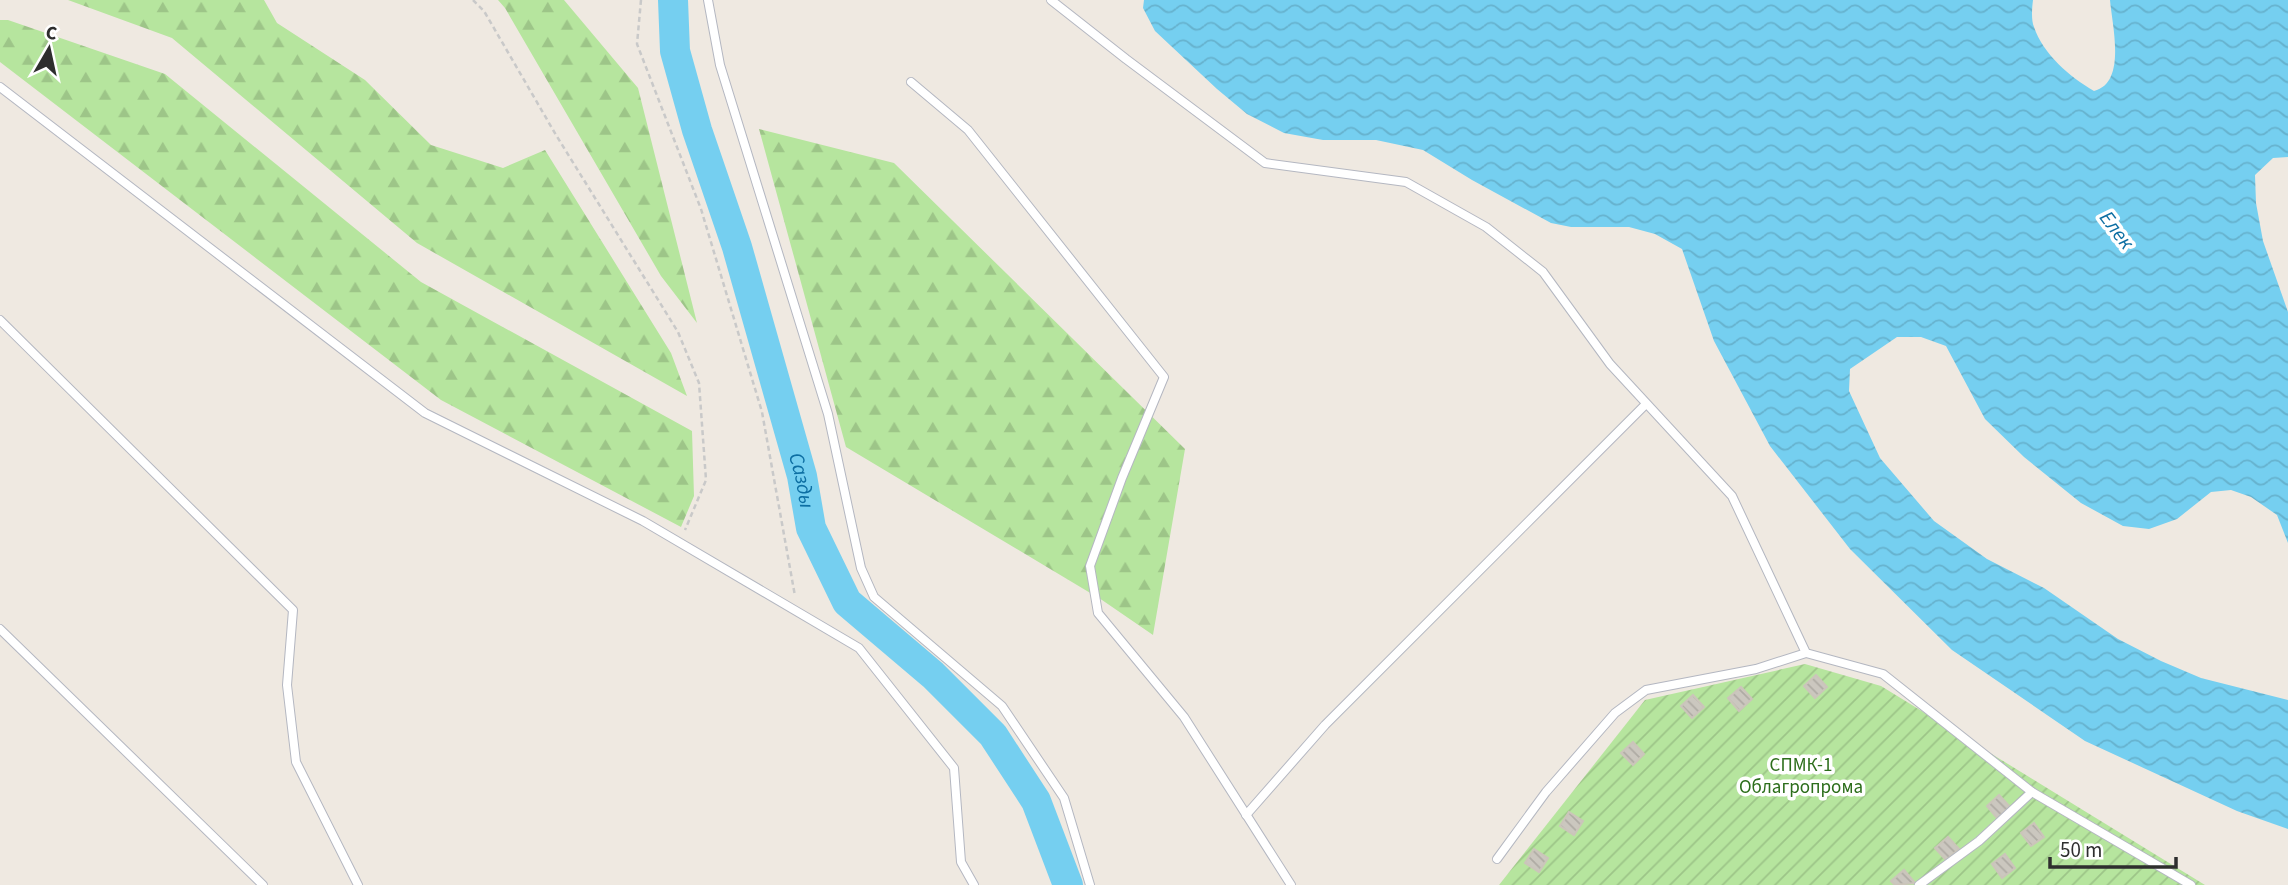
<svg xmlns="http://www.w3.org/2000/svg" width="2288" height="885" viewBox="0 0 2288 885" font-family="'Source Sans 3',sans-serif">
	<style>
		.forest { fill: url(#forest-firs) }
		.garden { fill: url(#garden-furrows) }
		.water { fill: url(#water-waves) }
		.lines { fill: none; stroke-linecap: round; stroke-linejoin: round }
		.river { stroke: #75cff0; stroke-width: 30 }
		.building { fill: url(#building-back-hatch); stroke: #cbc5ba; stroke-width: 2 }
		.lane-casing { stroke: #b4b7c1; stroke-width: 10 }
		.path { stroke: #c9c9c9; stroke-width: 2.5; stroke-dasharray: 5 3.5; stroke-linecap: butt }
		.lane { stroke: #fff; stroke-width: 8 }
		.labels { text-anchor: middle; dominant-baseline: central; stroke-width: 7; stroke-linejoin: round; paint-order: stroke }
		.park-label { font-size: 19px; fill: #2c6e1b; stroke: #fff }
		.water-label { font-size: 21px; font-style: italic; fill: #0d6fa3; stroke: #fff }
	</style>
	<defs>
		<pattern id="forest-firs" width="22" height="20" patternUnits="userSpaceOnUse" patternTransform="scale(1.75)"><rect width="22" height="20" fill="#b6e59e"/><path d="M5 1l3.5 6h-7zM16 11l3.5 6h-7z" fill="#9dc588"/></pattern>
		<pattern id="garden-furrows" width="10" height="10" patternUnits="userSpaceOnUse" patternTransform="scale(1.75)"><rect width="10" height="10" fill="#b6e59e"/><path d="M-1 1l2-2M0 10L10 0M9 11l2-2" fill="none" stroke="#9dc588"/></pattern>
		<pattern id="water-waves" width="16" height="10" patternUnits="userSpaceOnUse" patternTransform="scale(1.75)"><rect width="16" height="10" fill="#75cff0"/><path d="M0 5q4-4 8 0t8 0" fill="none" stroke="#66b2ce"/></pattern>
		<pattern id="building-back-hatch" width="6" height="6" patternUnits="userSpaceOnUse" patternTransform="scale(1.75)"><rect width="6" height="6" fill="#cbc7bf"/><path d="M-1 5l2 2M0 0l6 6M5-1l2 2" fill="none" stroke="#afaba4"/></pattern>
	</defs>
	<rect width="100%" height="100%" fill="#efe9e1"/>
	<g class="forest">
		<polygon points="68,0 264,0 277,23 365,80 431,145 503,168 545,150 671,353 687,396 417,243 172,38"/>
		<polygon points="498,0 564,0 638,88 697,323 661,276 505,8"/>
		<polygon points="0,20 8,20 165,74 421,282 692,431 694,496 681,527 441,400 0,62"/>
		<polygon points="759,129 894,163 1185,449 1153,635 1102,600 846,447"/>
	</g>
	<polygon class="garden" points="1805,664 1881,686 2205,885 1499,885 1645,700"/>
	<path class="water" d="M 1144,0 L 2033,0 C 2032,8 2031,20 2034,27 C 2043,54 2070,77 2094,91 C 2127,83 2112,25 2110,0 L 2288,0 L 2288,157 L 2273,158 L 2255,175 L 2256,203 L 2263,241 L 2288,312 L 2288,543 L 2277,515 L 2251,497 L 2231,490 L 2211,492 L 2177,519 L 2149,529 L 2123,526 L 2081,503 L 2024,457 L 1985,419 L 1946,346 L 1921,337 L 1897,337 L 1850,369 L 1849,391 L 1880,458 L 1934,521 L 1987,559 L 2044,588 L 2118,639 L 2161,661 L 2201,678 L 2288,700 L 2288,829 L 2237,811 L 2085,741 L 1952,650 L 1850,549 L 1770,446 L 1714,341 L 1682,249 L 1655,234 L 1629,227 L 1571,227 L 1551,223 L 1472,180 L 1423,150 L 1376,140 L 1323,140 L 1284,133 L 1247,114 L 1217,89 L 1155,31 L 1143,8 Z"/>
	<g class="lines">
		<path class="river" id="s1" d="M 673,0 L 675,51 L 697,130 L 737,247 L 802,476 L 811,528 L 847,602 L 933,675 L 993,735 L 1036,801 L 1068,885"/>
	</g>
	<g class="building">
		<polygon points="1816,675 1827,687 1815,698 1804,686"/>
		<polygon points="1741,687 1752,699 1739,711 1728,698"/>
		<polygon points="1693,695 1704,707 1692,718 1681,706"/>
		<polygon points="1633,742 1644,754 1633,765 1621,753"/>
		<polygon points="1999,795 2010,807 1997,818 1987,806"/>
		<polygon points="1569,812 1583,821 1574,835 1560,826"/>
		<polygon points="2034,823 2044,837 2031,846 2021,833"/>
		<polygon points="1948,837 1959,849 1946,860 1935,848"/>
		<polygon points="1534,849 1548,858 1539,872 1525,863"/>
		<polygon points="2005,854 2015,868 2002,878 1992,864"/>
		<polygon points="1904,870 1915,883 1895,885 1891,881"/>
	</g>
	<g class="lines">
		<g class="lane-casing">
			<g id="lane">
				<polyline points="708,0 720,65 828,414 861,568 874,597 1002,706 1064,798 1090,885"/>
				<polyline points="1051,0 1126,59 1265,163 1406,182 1486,227 1543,272 1610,364 1732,496 1806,653 1883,674 2032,792 2191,885"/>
				<polyline points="911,82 968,130 1164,377 1122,478 1090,566 1098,613 1184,717 1291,885"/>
				<polyline points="0,87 425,413 643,521 859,648 954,768 961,862 974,885"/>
				<polyline points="0,320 293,610 287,685 296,762 358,885"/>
				<polyline points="0,629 263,885"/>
				<polyline points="1246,815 1325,725 1646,404"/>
				<polyline points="1497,859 1546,792 1615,713 1646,690 1756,669 1806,653"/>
				<polyline points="1919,885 1979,841 2032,792"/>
			</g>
		</g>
		<g class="path">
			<polyline points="473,0 484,11 556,135 678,332 699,383 706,480 685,530"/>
			<polyline points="641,0 637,44 701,209 762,412 795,596"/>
		</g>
		<use href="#lane" class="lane"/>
	</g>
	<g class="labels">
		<g class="park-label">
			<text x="1801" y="765">СПМК-1<tspan x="1801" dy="22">Облагропрома</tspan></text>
		</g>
		<g class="water-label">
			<text transform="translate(2117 230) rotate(53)">Елек</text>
			<text stroke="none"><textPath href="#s1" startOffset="499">Сазды</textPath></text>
		</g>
	</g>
	<g transform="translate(49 49) rotate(9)" stroke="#ffffff" stroke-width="5" paint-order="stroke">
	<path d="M0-5L12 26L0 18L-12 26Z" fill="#2e2e2e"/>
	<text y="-10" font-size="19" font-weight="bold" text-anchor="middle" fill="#2e2e2e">С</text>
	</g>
	<path d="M2050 857v10h126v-10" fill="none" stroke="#2e2e2e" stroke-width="3.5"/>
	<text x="2060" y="857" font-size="21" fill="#2e2e2e" stroke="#ffffff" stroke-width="5" paint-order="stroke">50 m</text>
</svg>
